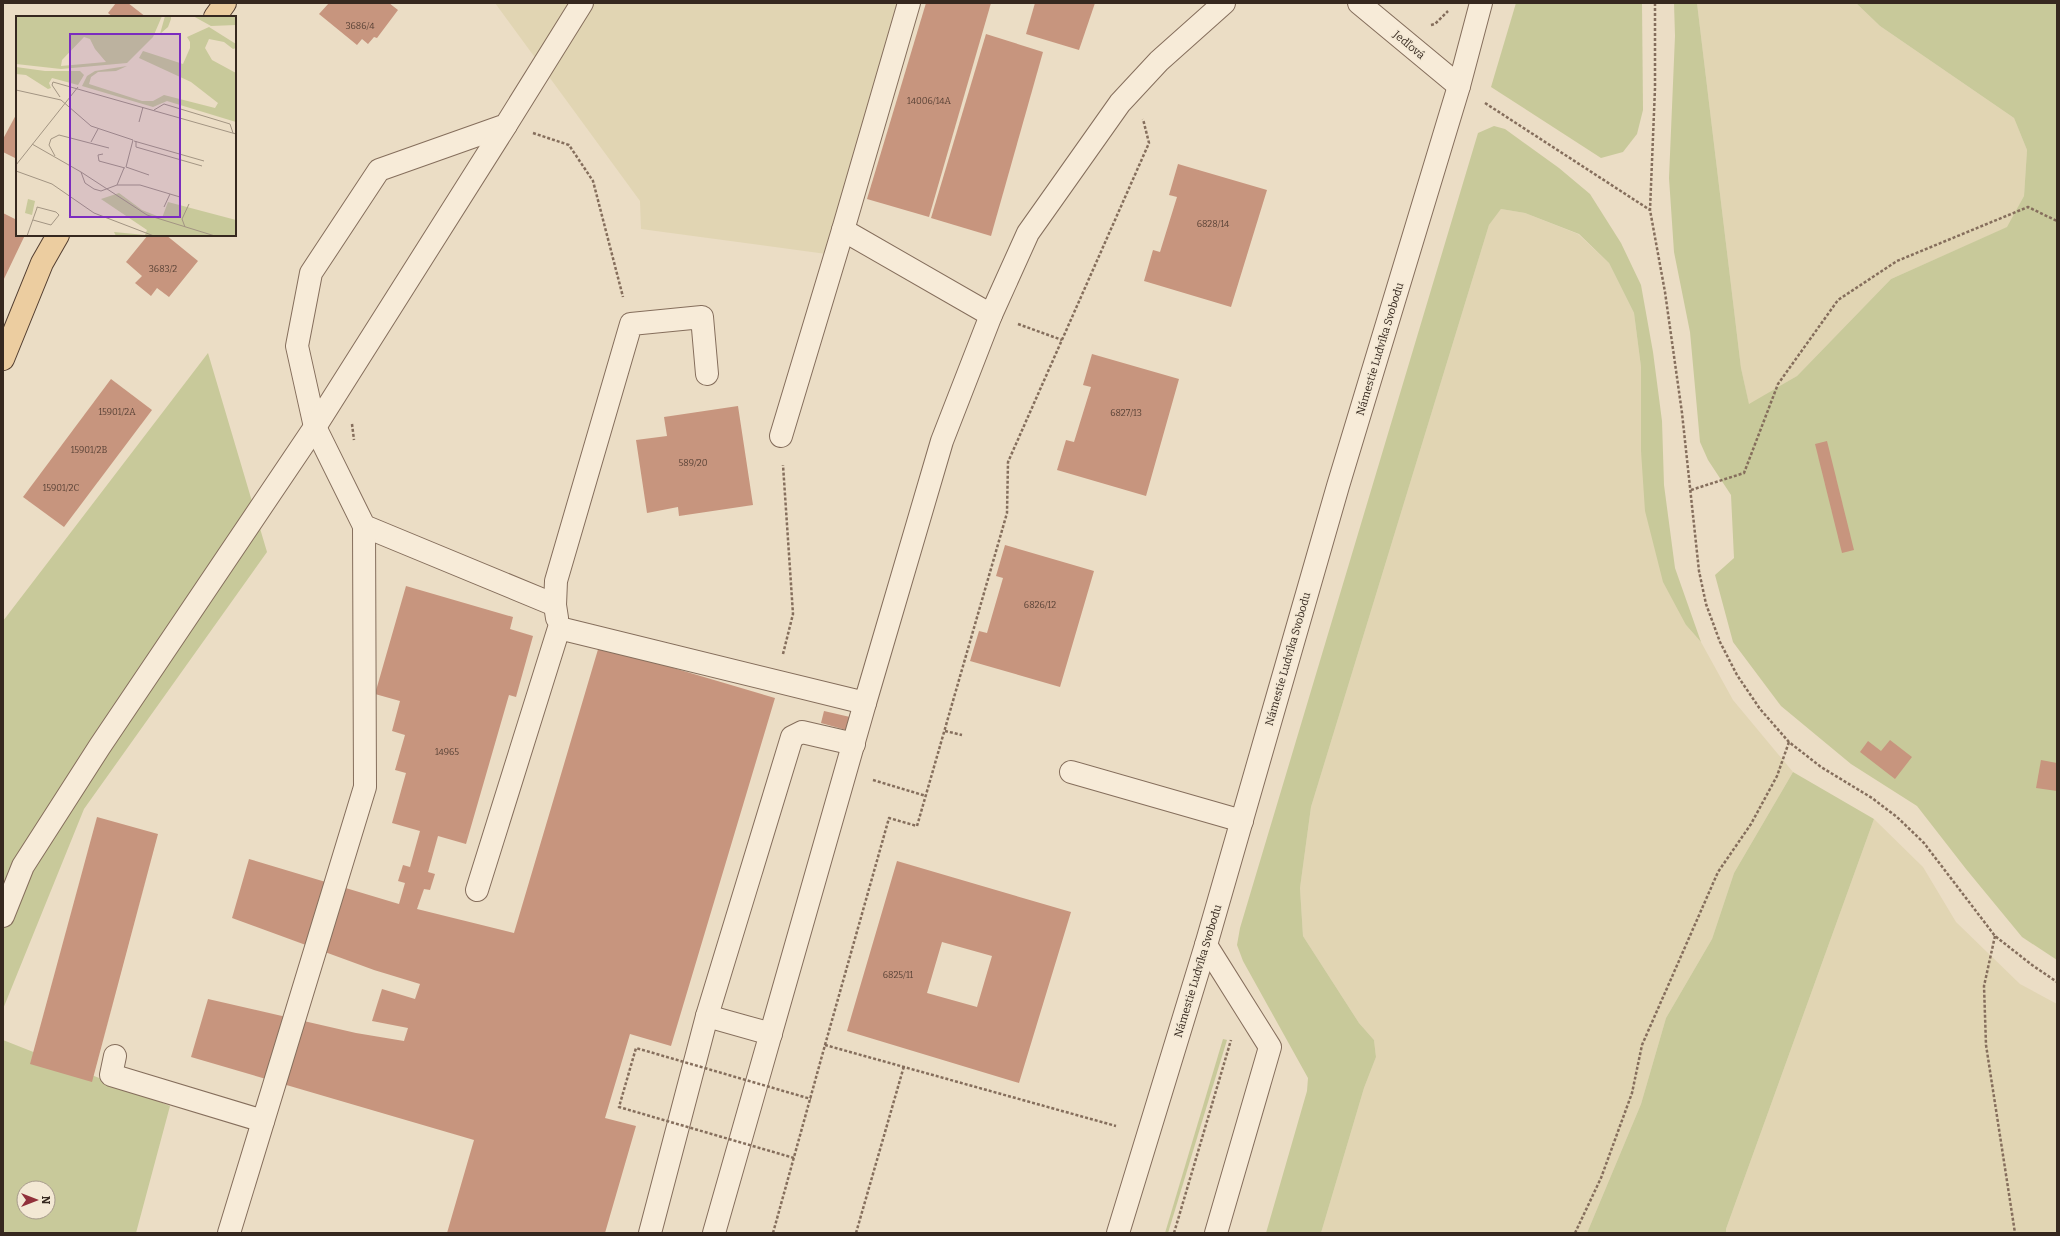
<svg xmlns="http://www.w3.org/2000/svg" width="2060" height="1236" viewBox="0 0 2060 1236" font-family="Bitter,serif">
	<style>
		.farmland { fill: #e1d5b3 }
		.green { fill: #c8c99a; fill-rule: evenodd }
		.building { fill: #c7957e; fill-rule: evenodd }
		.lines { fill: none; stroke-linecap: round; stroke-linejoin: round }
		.minor-casing { stroke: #856e5c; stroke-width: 24 }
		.major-casing { stroke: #533e30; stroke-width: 24 }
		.path { stroke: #856e5c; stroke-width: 2.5; stroke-dasharray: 3 2; stroke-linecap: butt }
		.minor { stroke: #f7ebd8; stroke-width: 22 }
		.major { stroke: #eccda0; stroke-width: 22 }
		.path-bridge { stroke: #856e5c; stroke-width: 2.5; stroke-dasharray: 3 2; stroke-linecap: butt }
		.labels { text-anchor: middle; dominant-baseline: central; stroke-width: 3; stroke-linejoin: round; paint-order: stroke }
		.number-label { font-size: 9px; fill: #5a4337 }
		.street-label { font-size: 11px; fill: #36281f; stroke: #f3e8d4 }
		.inset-road { fill: none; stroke: #a39583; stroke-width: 1 }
		.view { fill: #7b2cbf; fill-opacity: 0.15; stroke: #7b2cbf; stroke-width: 2 }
		.inset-edge { fill: none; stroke: #36281f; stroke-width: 2 }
	</style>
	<rect width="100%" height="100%" fill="#ebddc5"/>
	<g class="farmland">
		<polygon points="495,3 910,3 841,256 641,229 640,201"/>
		<polygon points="1697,3 1856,3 1880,26 2014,118 2027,150 2024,196 2008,227 1891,279 1797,376 1749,405 1741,368"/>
		<polygon points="1501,209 1525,213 1578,234 1609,263 1634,313 1641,367 1641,451 1686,625 1701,642 1733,700 1793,772 1734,873 1712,939 1666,1018 1641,1104 1587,1233 1321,1233 1364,1088 1376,1057 1374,1040 1359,1023 1303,936 1300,888 1311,807 1489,225"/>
		<polygon points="1874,819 1923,867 1956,922 2020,984 2057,1004 2057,1233 1726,1233 1726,1229"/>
	</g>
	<g class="green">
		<polygon points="1516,3 1642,3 1643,110 1637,134 1623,152 1601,158 1491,87"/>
		<polygon points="1674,3 1697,3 1741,368 1749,404 1797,376 1891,279 2007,227 2024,196 2027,150 2014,118 1880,26 1856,3 2057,3 2057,960 2022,937 1966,869 1917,806 1851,764 1781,706 1733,642 1715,575 1734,558 1731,495 1708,460 1700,442 1690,332 1674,252 1669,178 1675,36"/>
		<polygon points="1494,126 1505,129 1559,168 1590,194 1621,243 1641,285 1653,352 1662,421 1664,485 1675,568 1701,642 1686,625 1663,582 1645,511 1641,451 1641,367 1634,313 1609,263 1579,234 1525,213 1501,209 1489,225 1311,807 1300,888 1303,936 1359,1023 1374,1040 1376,1057 1364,1088 1321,1233 1266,1233 1307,1091 1308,1078 1243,961 1237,945 1240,928 1478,133"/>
		<polygon points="208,353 267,552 84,809 3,1009 3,621"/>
		<polygon points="1793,772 1874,819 1726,1229 1726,1233 1587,1233 1641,1104 1666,1018 1712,939 1734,873"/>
		<polygon points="1223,1039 1227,1040 1168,1233 1165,1233"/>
		<path d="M 3,1040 L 170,1106 L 136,1233 L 3,1233 ZM 24,1188 L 48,1188 L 48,1212 L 24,1212 Z"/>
	</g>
	<g class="building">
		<polygon points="116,3 128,3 146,17 113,17 108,13"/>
		<polygon points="329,3 389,3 398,10 377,38 374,37 368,44 362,39 357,45 319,14"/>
		<polygon points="926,3 991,3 929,217 867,199"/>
		<polygon points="1035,3 1095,3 1079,50 1026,34"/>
		<polygon points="986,34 1043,52 991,236 931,218"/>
		<polygon points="17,113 17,159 3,152 3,139"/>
		<polygon points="1178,164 1267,190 1231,307 1144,281 1153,250 1160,252 1177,197 1169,195"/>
		<polygon points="3,213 17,220 17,235 25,235 3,281"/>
		<polygon points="148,235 166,235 198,261 169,297 157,288 151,296 135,283 142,276 126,262"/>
		<polygon points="1092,354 1179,379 1146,496 1057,470 1066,440 1074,442 1091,387 1083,385"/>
		<polygon points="111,379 152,410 64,527 23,497"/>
		<polygon points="738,406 753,505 679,516 678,507 647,513 636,440 667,436 664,417"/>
		<polygon points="1827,441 1854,550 1842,553 1815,444"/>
		<polygon points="1005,545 1094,571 1060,687 970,661 979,631 987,633 1003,578 996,576"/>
		<polygon points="406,586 513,617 510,629 533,636 516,697 509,695 466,844 438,836 428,872 435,874 430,890 424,889 417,909 514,933 599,646 775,698 671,1046 630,1034 605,1118 636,1126 605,1233 447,1233 474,1140 191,1057 208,999 356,1033 404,1041 408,1028 372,1021 382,989 415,999 420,984 374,970 232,918 249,859 399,904 405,883 398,881 403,865 410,867 420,831 392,823 406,773 395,770 405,735 392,731 400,701 375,694"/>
		<polygon points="824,711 850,717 846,730 821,723"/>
		<polygon points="1890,740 1912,757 1895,779 1860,752 1868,741 1881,751"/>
		<polygon points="2041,760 2057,763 2057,791 2036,788"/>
		<polygon points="97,817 158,834 92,1082 30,1064"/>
		<path d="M 897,861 L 1071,912 L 1019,1083 L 847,1031 ZM 942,942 L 992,956 L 977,1007 L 927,993 Z"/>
	</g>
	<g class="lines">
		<g class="minor-casing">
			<g id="minor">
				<polyline points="1359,3 1459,86"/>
				<polyline points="843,230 991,315"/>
				<polyline points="781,436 843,230 909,3"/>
				<polyline points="555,605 364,526 315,427 297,346 311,273 379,170 506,125 582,3"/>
				<polyline points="557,618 555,605 556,581 631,324 702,317 707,374"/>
				<polyline points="1071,772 1242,821"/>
				<polyline points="477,890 559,628 865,703 942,441 991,315 1028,233 1120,103 1159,61 1224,3"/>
				<polyline points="3,916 23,866 100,746 315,427 506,125"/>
				<polyline points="1206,945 1270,1047 1216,1233"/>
				<polyline points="707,1016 771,1034"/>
				<polyline points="115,1056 111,1075 263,1121"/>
				<polyline points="229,1233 365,787 364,526"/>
				<polyline points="650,1233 707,1016 792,737 802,732 854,744"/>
				<polyline points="714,1233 865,703"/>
				<polyline points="1118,1233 1206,945 1338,486 1459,86 1481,3"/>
			</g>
		</g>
		<g class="major-casing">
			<g id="major">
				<polyline points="215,17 225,3"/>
				<polyline points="3,359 42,263 58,235"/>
			</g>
		</g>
		<g class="path">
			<polyline points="1655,3 1655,88 1650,210 1665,292 1682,413 1699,571 1706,604 1720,642 1737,675 1760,709 1789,742 1821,767 1872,798 1897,817 1924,843 1995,936 2032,965 2057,982"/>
			<polyline points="1431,25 1435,24 1448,11"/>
			<polyline points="1485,103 1650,210"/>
			<polyline points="533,133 569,145 593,181 623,297"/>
			<polyline points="1018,324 1062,340"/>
			<polyline points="352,424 354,440"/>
			<polyline points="1691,490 1744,473 1778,384 1838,300 1897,261 2028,207 2057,221"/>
			<polyline points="783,654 793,614 783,465"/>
			<polyline points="945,731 962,735"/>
			<polyline points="873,780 926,796"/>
			<polyline points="1995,936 1984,986 1986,1045 2015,1233"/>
			<polyline points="825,1045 889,818 917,826 1007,513 1008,462 1149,143 1143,119"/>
			<polyline points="773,1233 825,1045 1116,1126"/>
			<polyline points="856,1233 904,1066"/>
			<polyline points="1174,1233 1231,1040"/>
			<polyline points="1575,1233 1601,1178 1632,1093 1642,1045 1718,872 1751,824 1777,776 1789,742"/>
		</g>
		<use href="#minor" class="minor"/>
		<use href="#major" class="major"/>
		<polyline class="path-bridge" points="794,1158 619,1107 636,1048 811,1099"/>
	</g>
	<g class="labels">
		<g class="number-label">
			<text x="360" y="26">3686/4</text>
			<text x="929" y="101">14006/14A</text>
			<text x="1213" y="224">6828/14</text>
			<text x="163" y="269">3683/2</text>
			<text x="117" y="412">15901/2A</text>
			<text x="1126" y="413">6827/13</text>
			<text x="89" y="450">15901/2B</text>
			<text x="693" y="463">589/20</text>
			<text x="61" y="488">15901/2C</text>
			<text x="1040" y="605">6826/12</text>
			<text x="447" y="752">14965</text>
			<text x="898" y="975">6825/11</text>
		</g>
		<g class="street-label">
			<text transform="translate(1409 45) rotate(40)">Jedľová</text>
			<text transform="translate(1380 349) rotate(-73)">Námestie Ludvíka Svobodu</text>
			<text transform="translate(1288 659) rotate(-74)">Námestie Ludvíka Svobodu</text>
			<text transform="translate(1198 971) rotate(-73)">Námestie Ludvíka Svobodu</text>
		</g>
	</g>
	<g transform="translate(16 16)">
		<rect width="220" height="220" fill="#ebddc5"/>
		<path d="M 0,0 L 146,0 L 137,21 L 111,47 L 45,53 L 0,48 ZM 68,21 L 74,23 L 79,33 L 90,46 L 45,50 L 46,44 ZM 149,0 L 155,0 L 155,3 L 152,11 L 144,18 ZM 177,0 L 220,0 L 220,9 L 195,10 ZM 193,11 L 220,28 L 220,32 L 217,33 L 208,26 L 193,23 L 189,32 L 196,44 L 220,57 L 220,106 L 151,85 L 137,91 L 66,70 L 71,60 L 79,55 L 111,50 L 100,55 L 82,56 L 75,61 L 73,68 L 126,85 L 137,85 L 148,79 L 199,92 L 202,87 L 175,66 L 123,42 L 127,35 L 167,48 L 174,32 L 174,26 L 171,21 ZM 0,51 L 29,55 L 64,55 L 68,59 L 62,69 L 36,62 L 33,67 L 35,72 L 32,73 L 10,59 L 0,58 ZM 103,177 L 126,194 L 146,202 L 152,186 L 220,204 L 220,220 L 100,220 L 98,216 L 129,219 L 131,214 L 85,183 ZM 12,183 L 19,185 L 16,199 L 9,197 Z" fill="#c8c99a" fill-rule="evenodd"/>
		<path class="inset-road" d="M 0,74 L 45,84 L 75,110 L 117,124 L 110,151 L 133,159M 44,81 L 36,69 L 37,66 L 220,118M 138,94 L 148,88 L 214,108 L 217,117M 123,106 L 127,91M 118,125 L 188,145M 120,125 L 120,131 L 186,150M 75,126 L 82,113M 16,128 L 65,156 L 69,167 L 78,173 L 85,175 L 101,169 L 108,152M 87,138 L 82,139 L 83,145 L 109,152M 39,140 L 33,129 L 35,123 L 43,119 L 93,132M 0,149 L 62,71M 0,155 L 36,168 L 78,197 L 138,220M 65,156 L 131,199 L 199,220M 101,169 L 124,169 L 164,181M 148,191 L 154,178M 169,211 L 166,203 L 173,188M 11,220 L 21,192 L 21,191 L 40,196 L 43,199 L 35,209 L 17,204"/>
		<path class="view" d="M 54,18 L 164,18 L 164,201 L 54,201 Z"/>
		<rect width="220" height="220" class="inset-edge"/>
	</g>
	<rect width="2060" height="1236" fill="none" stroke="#36281f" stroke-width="8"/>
	<g transform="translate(36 1200) rotate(90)"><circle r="19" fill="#f3e8d4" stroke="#a79b8c"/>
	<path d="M0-3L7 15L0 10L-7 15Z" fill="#91303a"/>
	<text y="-6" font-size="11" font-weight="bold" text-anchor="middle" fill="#36281f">N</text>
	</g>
</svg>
